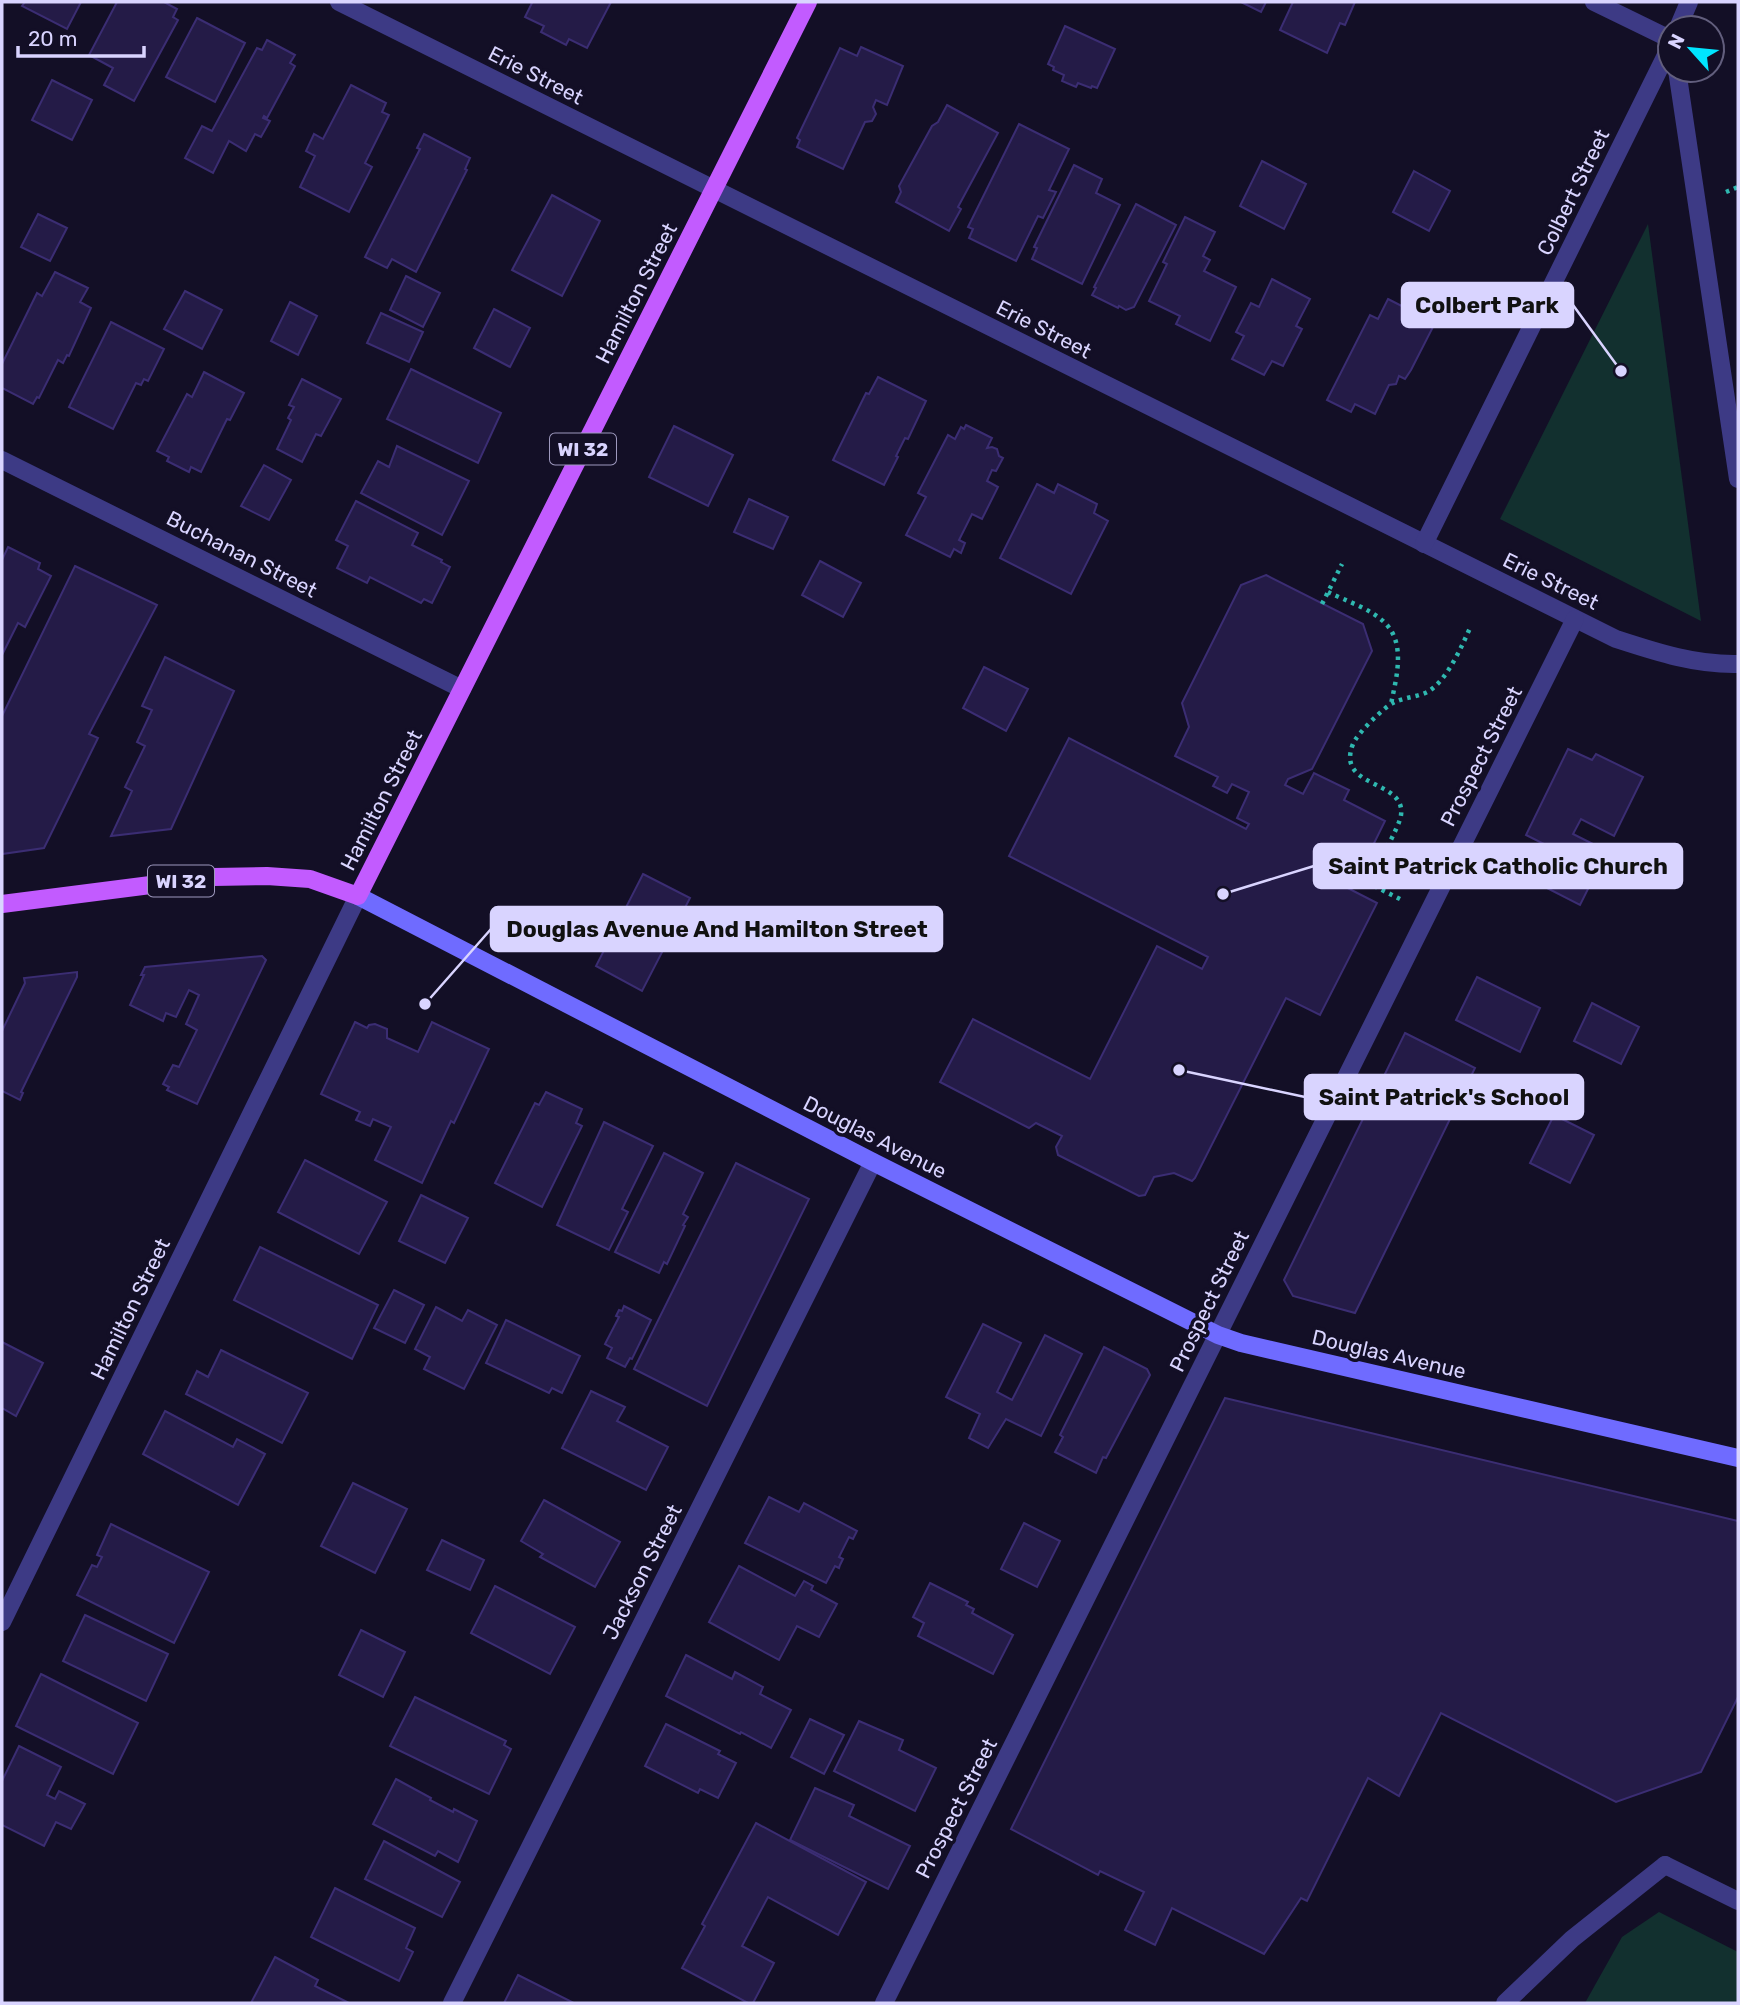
<svg xmlns="http://www.w3.org/2000/svg" width="1740" height="2005" viewBox="0 0 1740 2005" font-family="Rubik,sans-serif">
	<style>
		.green { fill: #12302f }
		.building { fill: #241b47; stroke: #3b2d73; stroke-width: 2 }
		.lines { fill: none; stroke-linecap: round; stroke-linejoin: round }
		.path { stroke: #2fb8b0; stroke-width: 4.5; stroke-dasharray: 3.5 5; stroke-linecap: butt }
		.lane { stroke: #3d3a85; stroke-width: 18 }
		.street { stroke: #3d3a85; stroke-width: 18 }
		.secondary { stroke: #6f6bff; stroke-width: 18 }
		.primary { stroke: #c25bff; stroke-width: 18 }
		.labels { text-anchor: middle; dominant-baseline: central; stroke-width: 7; stroke-linejoin: round; paint-order: stroke }
		.shield { fill: #130f26; stroke: #9e99be; stroke-width: 2 }
		.shield-label { font-size: 19px; font-weight: bold; fill: #d9d4ff }
		.street-label { font-size: 21px; fill: #d9d4ff; stroke: #130f26 }
		.leader { fill: none; stroke: #d9d4ff; stroke-width: 2.5 }
		.callout-dot { fill: #d9d4ff; stroke: #130f26; stroke-width: 2.5 }
		.callout { fill: #d9d4ff; stroke: #d9d4ff; stroke-width: 2.5 }
		.callout-label { font-size: 23px; text-anchor: middle; font-weight: bold; fill: #111 }
	</style>
	<rect width="100%" height="100%" fill="#130f26"/>
	<g class="green">
		<polygon points="1648,224 1701,621 1500,519"/>
		<polygon points="1659,1912 1738,1952 1738,2003 1585,2003 1622,1937"/>
	</g>
	<g class="building">
		<polygon points="25,2 81,2 67,29 22,6"/>
		<polygon points="117,2 164,2 177,9 173,17 178,20 134,101 104,85 113,68 89,55"/>
		<polygon points="530,2 611,2 587,48 569,39 566,45 541,32 544,26 525,17 532,3"/>
		<polygon points="1241,2 1266,2 1261,12"/>
		<polygon points="1293,2 1355,2 1345,25 1340,23 1327,53 1280,30"/>
		<polygon points="197,18 245,43 215,102 166,77"/>
		<polygon points="1065,26 1115,49 1097,88 1092,86 1091,88 1078,83 1076,87 1062,81 1064,75 1053,70 1054,67 1048,64"/>
		<polygon points="267,40 295,55 290,63 295,66 267,118 264,116 263,118 270,121 261,137 255,134 246,151 229,141 213,173 185,158 202,126 212,131 257,48 262,50"/>
		<polygon points="861,47 903,66 887,105 876,100 873,107 876,114 872,121 865,122 843,169 797,147 800,140 797,138 840,48 857,56"/>
		<polygon points="52,80 92,100 72,140 32,120"/>
		<polygon points="351,85 386,103 382,112 389,115 365,163 372,167 349,212 300,187 315,156 306,151 314,134 323,139"/>
		<polygon points="947,105 998,133 958,207 961,209 949,231 896,202 901,192 899,186 932,126 938,122"/>
		<polygon points="1019,124 1069,149 1049,190 1056,192 1043,218 1038,216 1016,261 969,238 973,229 968,227"/>
		<polygon points="424,134 470,158 465,169 467,170 416,272 392,259 387,268 365,257 420,149 417,148"/>
		<polygon points="1262,161 1306,184 1284,229 1240,206"/>
		<polygon points="1074,165 1102,179 1096,193 1120,205 1082,284 1032,259 1037,248 1034,247"/>
		<polygon points="1414,171 1450,191 1429,231 1393,212"/>
		<polygon points="552,195 600,221 562,296 512,270"/>
		<polygon points="1136,204 1176,225 1134,307 1126,310 1119,306 1118,308 1092,295 1096,288 1094,287"/>
		<polygon points="38,214 67,228 50,261 21,247"/>
		<polygon points="1185,217 1215,232 1203,256 1210,260 1204,271 1236,287 1210,341 1176,324 1180,316 1149,301 1167,264 1163,262"/>
		<polygon points="55,272 88,288 80,302 91,308 69,356 67,355 63,363 58,360 39,398 37,397 33,404 2,388 2,364 37,293 42,296"/>
		<polygon points="406,276 440,293 423,327 390,310"/>
		<polygon points="1272,279 1310,299 1296,326 1302,329 1283,366 1272,361 1264,375 1232,359 1244,336 1236,332 1251,303 1259,307"/>
		<polygon points="185,291 222,310 202,349 164,329"/>
		<polygon points="1388,299 1435,323 1411,370 1405,379 1399,376 1396,384 1389,385 1375,414 1355,404 1351,412 1327,400 1370,315 1378,319"/>
		<polygon points="290,302 317,316 298,355 271,341"/>
		<polygon points="494,309 530,328 510,367 474,348"/>
		<polygon points="381,313 423,332 409,362 367,343"/>
		<polygon points="111,322 164,349 148,381 144,379 141,385 136,383 113,429 69,407"/>
		<polygon points="411,369 501,413 478,463 387,419"/>
		<polygon points="204,372 244,393 230,420 227,419 201,472 191,467 189,472 167,461 169,457 157,451 187,394 192,397"/>
		<polygon points="878,377 926,401 908,439 905,438 896,456 898,457 884,485 833,460 866,393 869,394"/>
		<polygon points="302,379 341,399 321,436 316,434 302,462 277,449 291,420 288,418 294,407 289,405"/>
		<polygon points="966,425 992,438 987,448 992,447 997,449 999,456 1003,458 996,471 992,470 987,481 998,487 982,519 972,514 959,540 965,543 961,553 954,549 950,557 906,535 926,497 918,493 948,435 955,439 961,427 964,429"/>
		<polygon points="674,426 733,455 708,506 649,477"/>
		<polygon points="397,446 469,481 442,535 361,493 378,461 389,467"/>
		<polygon points="264,465 291,480 269,520 241,506"/>
		<polygon points="1037,484 1054,493 1058,484 1097,504 1094,513 1108,521 1071,594 1000,558"/>
		<polygon points="749,499 788,517 773,549 734,532"/>
		<polygon points="356,501 418,533 412,545 442,560 441,562 450,567 432,603 424,599 421,603 370,577 367,583 337,568 348,546 336,540"/>
		<polygon points="8,547 40,563 38,569 51,576 25,627 18,623 2,655 2,560"/>
		<polygon points="820,561 861,583 843,617 802,595"/>
		<polygon points="75,566 157,605 89,734 98,738 44,848 2,854 2,716"/>
		<polygon points="1266,575 1363,624 1372,651 1312,769 1288,779 1285,785 1303,794 1314,773 1349,790 1344,800 1385,821 1353,886 1334,877 1332,880 1377,903 1320,1015 1286,998 1195,1178 1192,1181 1174,1173 1154,1177 1145,1195 1139,1196 1058,1155 1056,1147 1062,1136 1036,1123 1029,1128 940,1082 973,1019 1090,1079 1157,946 1202,969 1208,957 1009,856 1069,738 1246,829 1249,824 1237,818 1249,792 1232,784 1227,793 1213,786 1218,777 1175,756 1189,727 1182,703 1241,585"/>
		<polygon points="165,657 234,691 171,829 111,836 132,791 125,787 145,746 137,742 152,710 142,706"/>
		<polygon points="984,667 1028,689 1006,731 963,708"/>
		<polygon points="1568,749 1592,760 1596,754 1643,777 1614,836 1581,819 1573,834 1607,851 1580,905 1541,885 1558,851 1526,835"/>
		<polygon points="643,874 690,898 642,991 596,966"/>
		<polygon points="262,956 266,960 197,1104 167,1090 169,1087 163,1084 173,1065 179,1067 197,1030 186,1024 199,995 189,990 176,1017 166,1013 163,1021 130,1005 144,975 141,975 145,967"/>
		<polygon points="77,972 77,977 21,1092 23,1093 20,1100 2,1091 2,1031 25,983 24,978"/>
		<polygon points="1477,977 1540,1008 1520,1052 1456,1020"/>
		<polygon points="1592,1003 1639,1027 1621,1064 1574,1041"/>
		<polygon points="355,1022 367,1028 369,1025 375,1024 387,1029 387,1038 418,1052 432,1022 489,1049 454,1123 451,1121 422,1183 375,1160 391,1127 373,1119 370,1126 356,1120 360,1112 321,1094"/>
		<polygon points="1405,1033 1475,1068 1355,1313 1293,1296 1284,1280"/>
		<polygon points="546,1092 582,1109 576,1123 582,1126 542,1207 495,1183 535,1103 539,1105"/>
		<polygon points="1554,1115 1594,1135 1570,1183 1530,1163"/>
		<polygon points="604,1122 653,1146 622,1209 628,1212 609,1250 557,1225"/>
		<polygon points="664,1153 703,1173 683,1214 688,1217 683,1225 685,1226 667,1264 664,1262 659,1273 615,1252"/>
		<polygon points="305,1160 387,1202 359,1254 278,1212"/>
		<polygon points="736,1163 809,1199 707,1406 634,1369"/>
		<polygon points="421,1195 468,1218 445,1263 399,1241"/>
		<polygon points="260,1247 378,1305 352,1359 234,1300"/>
		<polygon points="394,1290 424,1305 405,1343 374,1328"/>
		<polygon points="624,1306 651,1320 632,1359 630,1358 625,1367 607,1358 612,1348 605,1344 619,1317 616,1316 619,1310 622,1311"/>
		<polygon points="436,1307 462,1321 468,1310 497,1325 464,1389 424,1369 430,1357 415,1349"/>
		<polygon points="506,1320 580,1356 562,1393 552,1388 549,1393 486,1363"/>
		<polygon points="983,1324 1021,1343 997,1392 1012,1400 1045,1335 1082,1354 1041,1436 1006,1419 988,1448 969,1438 980,1414 946,1397"/>
		<polygon points="2,1342 43,1363 16,1416 2,1408"/>
		<polygon points="1104,1347 1147,1369 1150,1375 1106,1458 1103,1457 1096,1473 1055,1452 1063,1437 1060,1435"/>
		<polygon points="221,1350 308,1393 282,1443 186,1394 197,1371 208,1377"/>
		<polygon points="591,1391 625,1407 617,1421 668,1447 646,1490 562,1448"/>
		<polygon points="1225,1398 1738,1521 1738,1697 1701,1772 1616,1802 1441,1713 1399,1796 1368,1778 1307,1901 1301,1898 1264,1954 1172,1908 1155,1945 1125,1930 1144,1892 1100,1871 1098,1875 1011,1829"/>
		<polygon points="165,1411 233,1447 237,1439 265,1454 238,1505 143,1454"/>
		<polygon points="353,1483 407,1509 375,1573 321,1546"/>
		<polygon points="769,1497 799,1512 804,1503 857,1531 853,1539 849,1537 839,1557 843,1559 840,1565 839,1568 835,1566 826,1583 745,1543"/>
		<polygon points="544,1500 620,1542 595,1587 540,1557 543,1554 521,1541"/>
		<polygon points="1024,1523 1060,1541 1037,1587 1001,1569"/>
		<polygon points="111,1524 209,1572 174,1643 77,1595 92,1565 97,1567 102,1557 97,1555"/>
		<polygon points="442,1540 484,1560 470,1590 427,1570"/>
		<polygon points="739,1566 795,1596 804,1581 813,1586 811,1590 837,1604 819,1637 797,1626 779,1660 709,1622"/>
		<polygon points="930,1583 968,1602 966,1605 974,1609 972,1613 1013,1635 993,1674 918,1636 924,1623 913,1617"/>
		<polygon points="495,1586 575,1627 550,1674 471,1633"/>
		<polygon points="85,1615 168,1654 146,1701 63,1661"/>
		<polygon points="361,1630 405,1652 383,1697 339,1675"/>
		<polygon points="686,1655 732,1679 735,1672 763,1687 760,1694 791,1710 771,1748 741,1732 740,1734 666,1696"/>
		<polygon points="41,1674 138,1723 113,1774 16,1726"/>
		<polygon points="415,1697 506,1741 504,1745 511,1749 489,1794 390,1746"/>
		<polygon points="810,1719 844,1735 824,1774 791,1757"/>
		<polygon points="859,1721 903,1740 899,1750 936,1768 915,1811 834,1771"/>
		<polygon points="666,1724 720,1751 718,1754 736,1763 718,1798 700,1789 698,1793 645,1766"/>
		<polygon points="19,1746 61,1767 47,1795 55,1799 59,1791 85,1804 71,1829 56,1822 44,1846 2,1825 2,1781"/>
		<polygon points="396,1779 431,1798 430,1800 453,1812 454,1809 477,1821 458,1862 438,1851 435,1856 373,1824"/>
		<polygon points="815,1788 854,1805 849,1816 910,1846 888,1889 790,1840"/>
		<polygon points="756,1823 866,1882 838,1935 768,1897 742,1946 774,1963 753,2003 748,2003 682,1968 705,1926 702,1924"/>
		<polygon points="384,1841 460,1882 442,1917 365,1879"/>
		<polygon points="335,1888 415,1928 406,1948 413,1952 399,1981 311,1937"/>
		<polygon points="275,1957 318,1980 315,1986 349,2003 251,2003"/>
		<polygon points="518,1975 572,2002 571,2003 504,2003"/>
	</g>
	<g class="lines">
		<g class="path">
			<polyline points="1726,192 1738,187"/>
			<path d="M 1328,592 C 1346,601 1372,609 1386,624 C 1406,645 1396,679 1391,704"/>
			<polyline points="1322,604 1342,564"/>
			<path d="M 1400,899 L 1368,883 C 1375,869 1400,826 1401,815 C 1406,779 1335,789 1353,744 C 1356,735 1384,707 1393,703 C 1404,697 1419,697 1429,691 C 1447,680 1462,646 1470,628"/>
		</g>
		<polyline class="lane" points="1505,2003 1572,1939 1665,1865"/>
		<g class="street">
			<path d="M 339,2 L 1616,639 C 1656,652 1695,665 1738,664"/>
			<polyline points="1594,2 1670,39"/>
			<polyline points="1678,28 1689,2"/>
			<polyline points="1677,70 1738,479"/>
			<polyline points="2,460 462,689"/>
			<polyline points="1424,544 1670,47"/>
			<polyline points="2,1622 358,896"/>
			<polyline points="1665,1865 1738,1901"/>
			<polyline points="452,2003 873,1162"/>
			<polyline points="884,2003 1575,619"/>
		</g>
		<polyline class="secondary" points="358,896 873,1162 1218,1335 1241,1343 1738,1458"/>
		<polyline class="primary" points="2,904 213,877 267,876 310,879 358,896 808,2"/>
	</g>
	<g class="labels">
		<g class="shield">
			<rect x="550" y="433.5" width="66" height="31" rx="5"/>
			<rect x="148" y="865.5" width="66" height="31" rx="5"/>
		</g>
		<g class="shield-label">
			<text x="583" y="449">WI 32</text>
			<text x="181" y="881">WI 32</text>
		</g>
		<g class="street-label">
			<text transform="translate(536 75) rotate(27)">Erie Street</text>
			<text transform="translate(1573 192) rotate(-64)">Colbert Street</text>
			<text transform="translate(636 293) rotate(-63)">Hamilton Street</text>
			<text transform="translate(1044 329) rotate(27)">Erie Street</text>
			<text transform="translate(242 554) rotate(27)">Buchanan Street</text>
			<text transform="translate(1551 581) rotate(26)">Erie Street</text>
			<text transform="translate(1481 756) rotate(-63)">Prospect Street</text>
			<text transform="translate(381 800) rotate(-63)">Hamilton Street</text>
			<text transform="translate(875 1137) rotate(27)">Douglas Avenue</text>
			<text transform="translate(1209 1301) rotate(-64)">Prospect Street</text>
			<text transform="translate(130 1309) rotate(-64)">Hamilton Street</text>
			<text transform="translate(1389 1354) rotate(13)">Douglas Avenue</text>
			<text transform="translate(642 1572) rotate(-63)">Jackson Street</text>
			<text transform="translate(956 1808) rotate(-63)">Prospect Street</text>
		</g>
	</g>
	<path class="leader" d="M1621 371L1573 305M1223 894L1314 866M425 1004L491 929M1179 1070L1305 1097"/>
	<g class="callout-dot">
		<circle cx="1621" cy="371" r="7"/>
		<circle cx="1223" cy="894" r="7"/>
		<circle cx="425" cy="1004" r="7"/>
		<circle cx="1179" cy="1070" r="7"/>
	</g>
	<g class="callout">
		<rect x="1402" y="283" width="171" height="44" rx="7"/>
		<rect x="1314" y="844" width="368" height="44" rx="7"/>
		<rect x="491" y="907" width="451" height="44" rx="7"/>
		<rect x="1305" y="1075" width="278" height="44" rx="7"/>
	</g>
	<g class="callout-label">
		<text x="1487" y="313">Colbert Park</text>
		<text x="1498" y="874">Saint Patrick Catholic Church</text>
		<text x="717" y="937">Douglas Avenue And Hamilton Street</text>
		<text x="1444" y="1105">Saint Patrick's School</text>
	</g>
	<rect width="1740" height="2005" fill="none" stroke="#d9d4ff" stroke-width="7"/>
	<g transform="translate(1691 49) rotate(297)"><circle r="33" fill="#130f26" stroke="#625e7d" stroke-width="2"/>
	<path d="M0-5L12 26L0 18L-12 26Z" fill="#00e5ff"/>
	<text y="-10" font-size="19" font-weight="bold" text-anchor="middle" fill="#d9d4ff">N</text>
	</g>
	<path d="M18 46v10h126v-10" fill="none" stroke="#d9d4ff" stroke-width="3.5"/>
	<text x="28" y="46" font-size="21" fill="#d9d4ff" stroke="#130f26" stroke-width="5" paint-order="stroke">20 m</text>
</svg>
